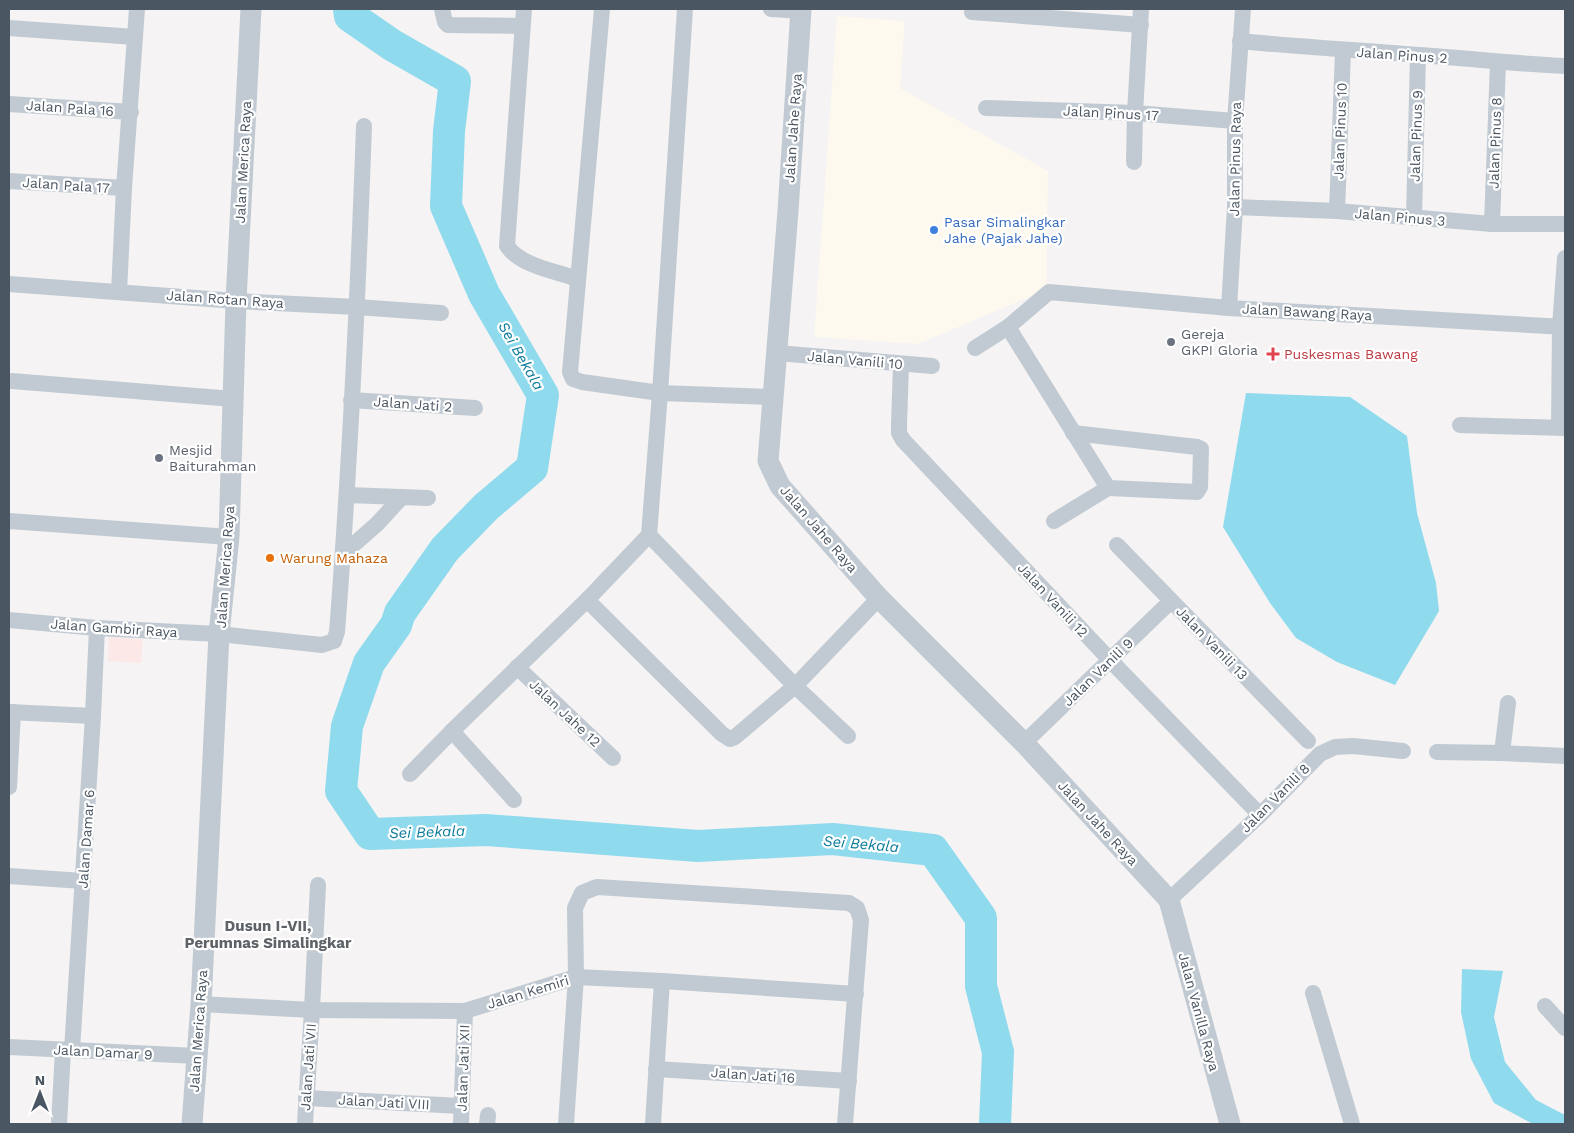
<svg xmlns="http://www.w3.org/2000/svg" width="1574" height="1133" viewBox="0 0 1574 1133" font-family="'Work Sans',sans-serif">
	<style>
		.commercial { fill: #fdf9ef }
		.medical { fill: #fce8e6 }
		.water { fill: #90daee }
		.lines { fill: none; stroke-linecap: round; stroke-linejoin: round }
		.river { stroke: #90daee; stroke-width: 32 }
		.minor { stroke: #c1cad2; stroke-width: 16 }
		.tertiary { stroke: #c1cad2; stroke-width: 21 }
		.shop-dot { fill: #3f7fe0; stroke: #fff; stroke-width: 2 }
		.worship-dot { fill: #6b7280; stroke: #fff; stroke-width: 2 }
		.health-dot { fill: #e0444e; stroke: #fff; stroke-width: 2 }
		.food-dot { fill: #e8710a; stroke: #fff; stroke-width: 2 }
		.labels { text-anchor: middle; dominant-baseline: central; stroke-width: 4.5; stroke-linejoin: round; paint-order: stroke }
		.street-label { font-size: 14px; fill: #4a5661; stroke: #fff }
		.shop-label { font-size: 14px; fill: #366cbe; stroke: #fff; text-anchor: start }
		.worship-label { font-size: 14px; fill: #5b616d; stroke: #fff; text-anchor: start }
		.health-label { font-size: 14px; fill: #be3a42; stroke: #fff; text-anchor: start }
		.food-label { font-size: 14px; fill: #c56008; stroke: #fff; text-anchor: start }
		.water-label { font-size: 15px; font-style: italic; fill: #0c7c9b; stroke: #fff }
		.neighbourhood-label { font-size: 15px; font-weight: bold; fill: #5f6368; stroke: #fff }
	</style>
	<rect width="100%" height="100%" fill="#f5f3f3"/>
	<polygon class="commercial" points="837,16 905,21 900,88 1048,171 1046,290 918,344 814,337"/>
	<polygon class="medical" points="109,637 143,639 141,663 108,661"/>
	<g class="water">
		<polygon points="1246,393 1350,397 1407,436 1417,513 1436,583 1439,611 1395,685 1337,662 1296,638 1270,603 1223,527"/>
		<polygon points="1462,969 1503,971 1494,1017 1505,1062 1536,1100 1565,1115 1565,1124 1533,1124 1494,1103 1471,1059 1461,1012"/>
	</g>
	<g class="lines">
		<polyline class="river" points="349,9 350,16 392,45 455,81 449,131 446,206 484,294 543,395 532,468 486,507 445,549 400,613 396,625 369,663 347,726 341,791 370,834 486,830 698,846 833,839 933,850 981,918 981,986 998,1052 995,1124"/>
		<g class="minor">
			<polyline points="442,9 445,22 448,25 522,26"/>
			<path d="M 524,9 L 507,246 C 521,266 555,271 578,279"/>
			<polyline points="602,9 570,372 573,379 582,382 660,393 773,397"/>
			<polyline points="685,9 660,393 649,535 795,686 848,736"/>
			<polyline points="771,9 801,11"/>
			<polyline points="972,12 1141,25"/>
			<polyline points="9,28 135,37"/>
			<path d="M 1240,41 C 1299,47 1358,50 1418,55 C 1467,58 1516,64 1565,66"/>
			<polyline points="9,104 131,112"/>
			<polyline points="986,108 1135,113 1235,121"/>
			<polyline points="1134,162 1135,113 1141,9"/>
			<polyline points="9,181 124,188"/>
			<polyline points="1235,207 1337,211 1492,224 1565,224"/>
			<polyline points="1337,211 1343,51"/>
			<polyline points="1414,218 1418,55"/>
			<polyline points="1492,224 1498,62"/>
			<polyline points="9,284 236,301 357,307 441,313"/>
			<polyline points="119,292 124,188 137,9"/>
			<polyline points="1229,308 1235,207 1235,121 1243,9"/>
			<polyline points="1008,327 1108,488 1054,521"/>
			<polyline points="975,348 1008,327 1049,292 1229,308 1565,327"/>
			<polyline points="777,353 932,366"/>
			<polyline points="901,364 899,425 899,433 903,440 1110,660 1260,815"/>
			<polyline points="12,381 233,399"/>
			<polyline points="351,400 475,408"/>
			<polyline points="1460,425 1565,428"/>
			<polyline points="1559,427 1560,326 1565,258"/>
			<polyline points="1073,433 1197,447 1201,449 1200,487 1197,492 1108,488"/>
			<polyline points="347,495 428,498"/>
			<polyline points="9,521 229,537"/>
			<polyline points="1117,545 1308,741"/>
			<polyline points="343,554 377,524 401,498"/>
			<polyline points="587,600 722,734 730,739 735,737 795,686 879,598"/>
			<path d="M 9,620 L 97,628 L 219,634 L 322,645 L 334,641 L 337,632 C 350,464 358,295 364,126"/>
			<polyline points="517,667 613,758"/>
			<polyline points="9,712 93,716"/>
			<polyline points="452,731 514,800"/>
			<polyline points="1024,743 1171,601"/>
			<polyline points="1437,752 1502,753 1565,756"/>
			<polyline points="1502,753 1508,703"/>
			<polyline points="410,774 452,731 587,600 649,535"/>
			<polyline points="9,787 13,712"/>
			<polyline points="9,876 83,881"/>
			<polyline points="1169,900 1260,815 1320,754 1335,747 1353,746 1403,751"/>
			<polyline points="1313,993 1352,1124"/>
			<polyline points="201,1004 312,1010 465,1011 576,977 662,981 856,994"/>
			<polyline points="1545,1006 1565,1028"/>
			<polyline points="9,1047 197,1056"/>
			<polyline points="72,1050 93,716 97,628"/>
			<polyline points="656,1069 849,1081"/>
			<polyline points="306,1098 461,1106"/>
			<polyline points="59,1124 63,1050"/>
			<polyline points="305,1124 312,1010 318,885"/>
			<polyline points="461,1124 465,1011"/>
			<polyline points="487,1124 488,1115"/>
			<polyline points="566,1124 576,977 575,908 582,893 597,887 849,903 857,908 861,920 845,1124"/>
			<polyline points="653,1124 662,981"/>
		</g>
		<g class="tertiary">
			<polyline points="801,9 788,211 768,461 780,486 879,598 1024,743 1169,900 1230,1124"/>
			<polyline points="192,1124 201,1004 219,634 229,537 236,301 251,9"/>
		</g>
	</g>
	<circle class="shop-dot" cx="934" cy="230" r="5"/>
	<g class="worship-dot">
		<circle cx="1171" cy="342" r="5"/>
		<circle cx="159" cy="458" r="5"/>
	</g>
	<path class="health-dot" d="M1270.5 346.5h5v5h5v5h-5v5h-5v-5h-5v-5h5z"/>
	<circle class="food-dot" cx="270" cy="558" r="5"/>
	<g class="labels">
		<g class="street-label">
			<text transform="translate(1402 55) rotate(4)">Jalan Pinus 2</text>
			<text transform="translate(70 108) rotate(4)">Jalan Pala 16</text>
			<text transform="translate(1111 113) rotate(3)">Jalan Pinus 17</text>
			<text transform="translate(793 128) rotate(-86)">Jalan Jahe Raya</text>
			<text transform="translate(1340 131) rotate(-88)">Jalan Pinus 10</text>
			<text transform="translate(1416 136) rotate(-88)">Jalan Pinus 9</text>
			<text transform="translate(1495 143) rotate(-88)">Jalan Pinus 8</text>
			<text transform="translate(1235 159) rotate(-89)">Jalan Pinus Raya</text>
			<text transform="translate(243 162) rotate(-87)">Jalan Merica Raya</text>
			<text transform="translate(66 185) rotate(4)">Jalan Pala 17</text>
			<text transform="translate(1400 217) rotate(5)">Jalan Pinus 3</text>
			<text transform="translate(225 299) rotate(4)">Jalan Rotan Raya</text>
			<text transform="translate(1307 312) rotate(3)">Jalan Bawang Raya</text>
			<text transform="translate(855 360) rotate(5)">Jalan Vanili 10</text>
			<text transform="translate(413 404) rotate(4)">Jalan Jati 2</text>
			<text transform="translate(819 529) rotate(49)">Jalan Jahe Raya</text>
			<text transform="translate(225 567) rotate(-86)">Jalan Merica Raya</text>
			<text transform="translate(1053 600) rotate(47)">Jalan Vanili 12</text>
			<text transform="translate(114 628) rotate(4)">Jalan Gambir Raya</text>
			<text transform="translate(1212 643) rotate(46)">Jalan Vanili 13</text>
			<text transform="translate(1098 672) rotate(-44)">Jalan Vanili 9</text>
			<text transform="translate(565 713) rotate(43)">Jalan Jahe 12</text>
			<text transform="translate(1275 798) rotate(-45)">Jalan Vanili 8</text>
			<text transform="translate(1098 823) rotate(47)">Jalan Jahe Raya</text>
			<text transform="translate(86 839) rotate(-86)">Jalan Damar 6</text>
			<text transform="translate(528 992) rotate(-17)">Jalan Kemiri</text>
			<text transform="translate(1199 1012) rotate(75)">Jalan Vanilla Raya</text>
			<text transform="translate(198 1031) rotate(-86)">Jalan Merica Raya</text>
			<text transform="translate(103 1052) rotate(3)">Jalan Damar 9</text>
			<text transform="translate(308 1067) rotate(-86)">Jalan Jati VII</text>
			<text transform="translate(463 1068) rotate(-88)">Jalan Jati XII</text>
			<text transform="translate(753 1075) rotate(4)">Jalan Jati 16</text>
			<text transform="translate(384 1102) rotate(3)">Jalan Jati VIII</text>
		</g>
		<g class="shop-label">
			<text x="944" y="222">Pasar Simalingkar<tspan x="944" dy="16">Jahe (Pajak Jahe)</tspan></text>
		</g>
		<g class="worship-label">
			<text x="1181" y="334">Gereja<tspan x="1181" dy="16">GKPI Gloria</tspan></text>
			<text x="169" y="450">Mesjid<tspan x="169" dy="16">Baiturahman</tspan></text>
		</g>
		<g class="health-label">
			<text x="1284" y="354">Puskesmas Bawang</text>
		</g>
		<g class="food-label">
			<text x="280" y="558">Warung Mahaza</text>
		</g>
		<g class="water-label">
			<text transform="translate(521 356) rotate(60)">Sei Bekala</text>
			<text transform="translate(427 832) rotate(-2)">Sei Bekala</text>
			<text transform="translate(861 844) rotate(5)">Sei Bekala</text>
		</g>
		<g class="neighbourhood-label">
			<text x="268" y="926">Dusun I-VII,<tspan x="268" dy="17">Perumnas Simalingkar</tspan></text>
		</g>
	</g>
	<rect width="1574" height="1133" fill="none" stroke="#4a5661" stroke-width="20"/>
	<g transform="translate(40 1093)" stroke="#ffffff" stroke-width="4" paint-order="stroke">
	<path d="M0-4L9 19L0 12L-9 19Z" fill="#4a5661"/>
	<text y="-8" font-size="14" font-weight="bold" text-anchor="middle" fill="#4a5661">N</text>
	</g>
</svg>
